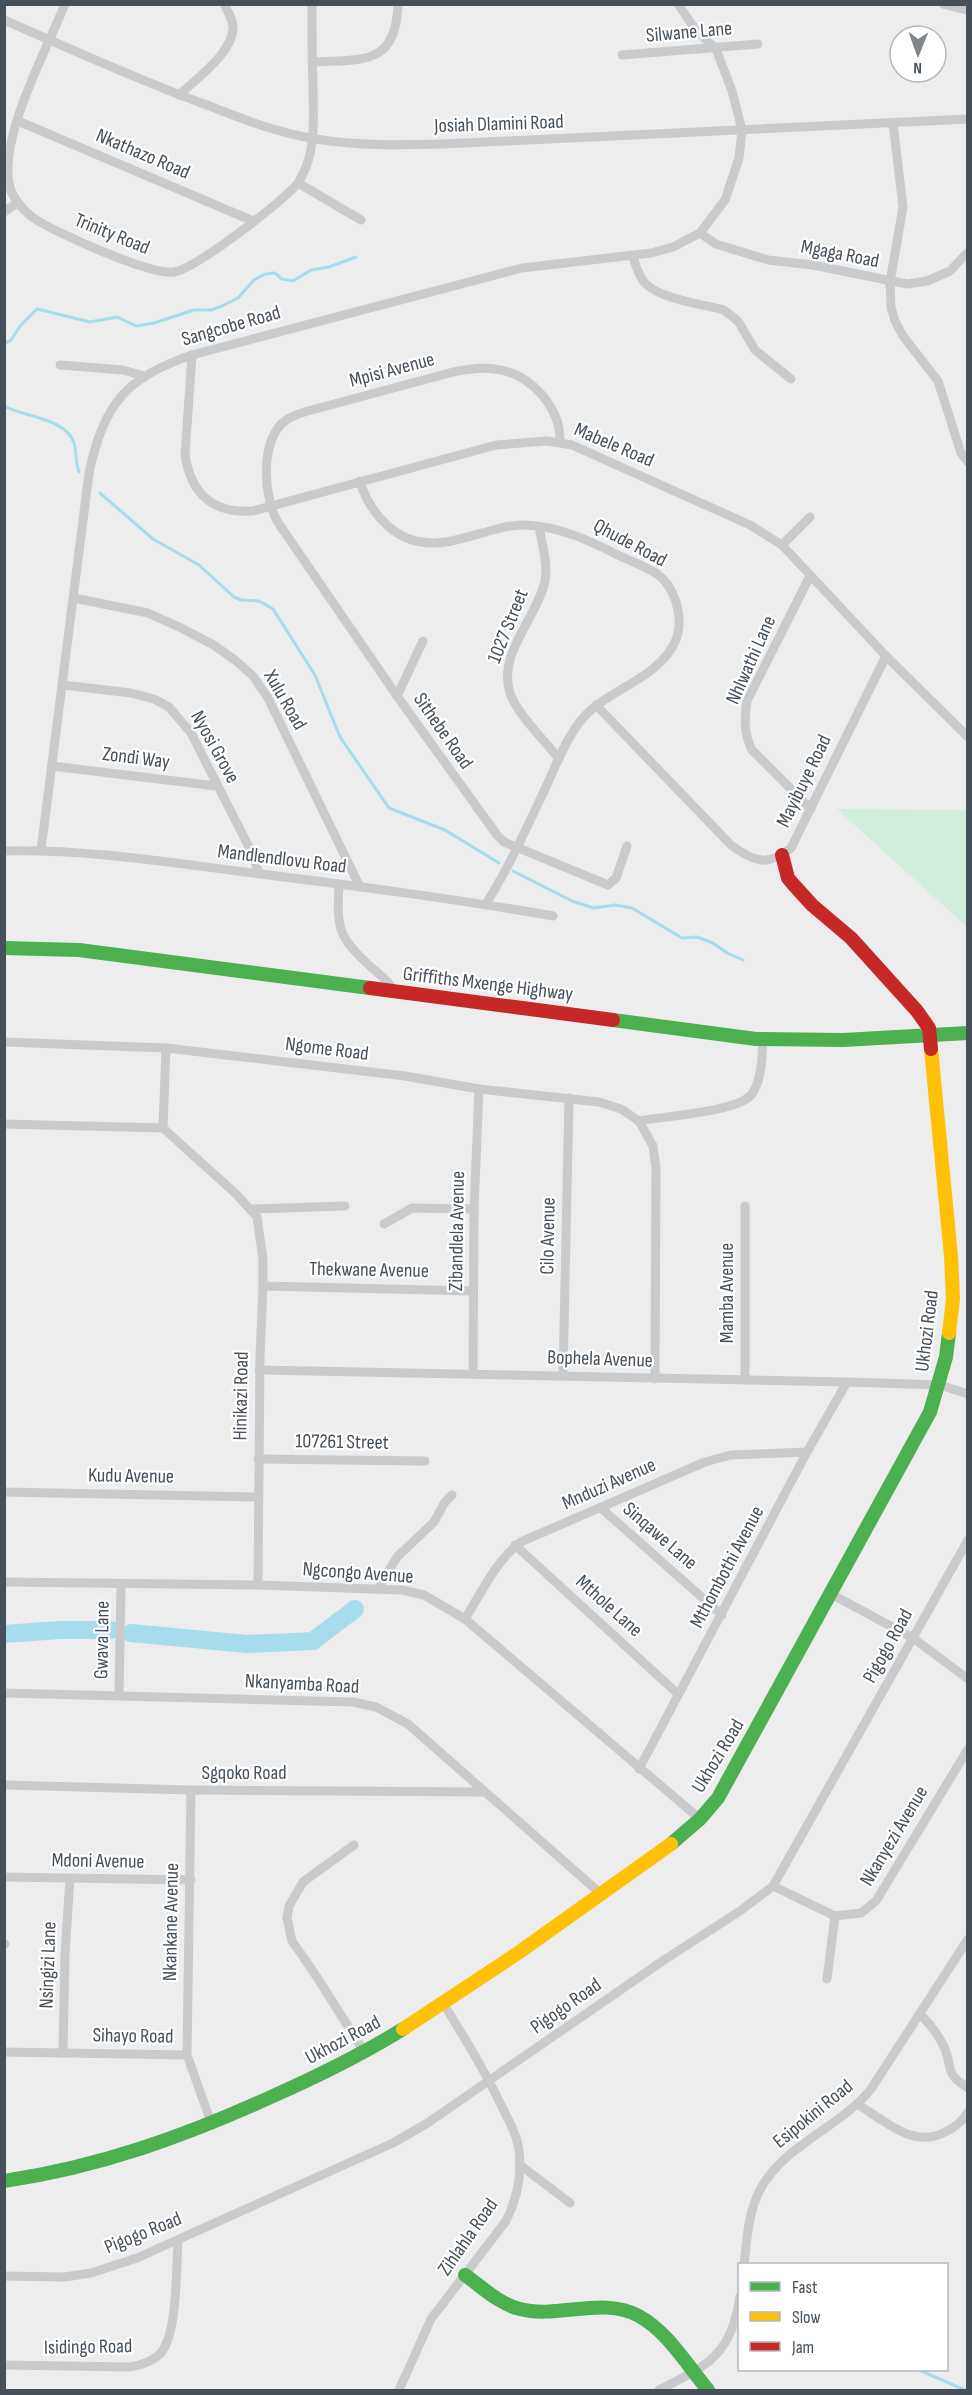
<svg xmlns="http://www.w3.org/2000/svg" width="972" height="2395" viewBox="0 0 972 2395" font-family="'Sofia Sans Condensed',sans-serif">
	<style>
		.green { fill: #d1eedc }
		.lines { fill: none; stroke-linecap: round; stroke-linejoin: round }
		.stream { stroke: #a6dceb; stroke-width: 3 }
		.river { stroke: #a6dceb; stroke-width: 18 }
		.street { stroke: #c8cacc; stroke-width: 9 }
		.fast { stroke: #4caf50; stroke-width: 14 }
		.slow { stroke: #ffc107; stroke-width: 14 }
		.jam { stroke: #c62828; stroke-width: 14 }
		.labels { text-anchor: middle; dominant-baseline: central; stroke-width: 4.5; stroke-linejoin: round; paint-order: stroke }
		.street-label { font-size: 20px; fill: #45505a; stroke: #fff }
	</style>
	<rect width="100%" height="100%" fill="#eeeded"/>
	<polygon class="green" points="837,809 967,810 967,927"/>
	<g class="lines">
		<g class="stream">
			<polyline points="4,344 11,340 21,325 37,309 90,322 117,317 136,326 154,323 194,310 211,310 222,306 238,298 254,280 265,274 275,273 282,279 293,281 311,270 329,267 356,257"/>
			<path d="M 4,406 C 24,417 66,418 74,443 C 77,453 75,462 79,472"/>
			<polyline points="100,493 153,539 199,565 234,597 241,600 259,601 273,609 315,675 340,737 389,808 445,830 499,863"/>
			<polyline points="513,871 572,901 594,908 615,905 632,908 682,938 697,937 713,943 727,953 743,960"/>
			<polyline points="919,2370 965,2390"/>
		</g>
		<g class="river">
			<polyline points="131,1633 247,1644 313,1641 355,1609"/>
			<polyline points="4,1634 60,1630 111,1630"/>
		</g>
		<g class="street">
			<path d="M 65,4 C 46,51 0,135 9,184 C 12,198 21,208 32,217 C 51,231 152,276 174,272 C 195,269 284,201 298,183 C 301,178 304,172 306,167 C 316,141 313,113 313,86 C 312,59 312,32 312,4"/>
			<polyline points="943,4 968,10"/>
			<path d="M 4,20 C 71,49 138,80 207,105 C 242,119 278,133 316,139 C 358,146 400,145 443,144 L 968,119"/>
			<polyline points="622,55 758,44"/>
			<path d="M 312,62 C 362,59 396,67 398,4"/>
			<path d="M 179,95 C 196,79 235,51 233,26 C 232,18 228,11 224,4"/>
			<polyline points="18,121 253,221"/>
			<polyline points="893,123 903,207 890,282 891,307 895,321 903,336 938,381 961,453 968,462"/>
			<polyline points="298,183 361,220"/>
			<polyline points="4,212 17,203"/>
			<polyline points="700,233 716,244 768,260 813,265 907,284 927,281 950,271 968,252"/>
			<path d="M 633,257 C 636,265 638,276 645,283 C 660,299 701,304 724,310 L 738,321 L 755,350 L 791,379"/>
			<path d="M 192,355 L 185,455 C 191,494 213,514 253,511 L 496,445 L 547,441 L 572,445 L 750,525 L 782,545 L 886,656 L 968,737"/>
			<polyline points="60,365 123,370 144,376"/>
			<path d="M 560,442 C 561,407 530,373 495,369 C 480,367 467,369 453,372 L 308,411 C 301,413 292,416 286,420 C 259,439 263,500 279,524 L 397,696 L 497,835 L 504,842 L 608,885 L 616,878 L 627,846"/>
			<path d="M 360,481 C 367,507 389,535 416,541 C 453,550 488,525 524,525 C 560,526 590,541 622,557 C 635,563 651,568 662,578 C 678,594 685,625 673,646 C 655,677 618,687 592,709 C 569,729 558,761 546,787 C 527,827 509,867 486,904"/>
			<path d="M 539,527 C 542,544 548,564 545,581 C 537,618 497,654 510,693 C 517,714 545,741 559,759"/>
			<polyline points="782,545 810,517"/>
			<path d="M 810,576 L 747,701 C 744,720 744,733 752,750 L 811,809"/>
			<polyline points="74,598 148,613 179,627 212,644 235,660 253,676 268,698 360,887"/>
			<polyline points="63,685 131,693 154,699 169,707 191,733 252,853 259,874"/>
			<polyline points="397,696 423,641"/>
			<path d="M 596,705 L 731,845 C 754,862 768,867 791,848 L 886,656"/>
			<polyline points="52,766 216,786"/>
			<path d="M 41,850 L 89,473 C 104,404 125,378 192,355 L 522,268 L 651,253 L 673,247 L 700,233 L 725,200 L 739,158 L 742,130 L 732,91 L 716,49 L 695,29 L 678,4"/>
			<path d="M 4,851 C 85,849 165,862 245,872 C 348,885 451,898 553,916"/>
			<path d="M 339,884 C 337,929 337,936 372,968 C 380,975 389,981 395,992"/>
			<polyline points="4,1042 166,1048 405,1076 479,1089 599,1102 621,1109 639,1121 653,1146 656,1168 655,1379"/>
			<path d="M 639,1121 C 663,1116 739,1112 752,1094 C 762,1079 762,1057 763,1040"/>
			<polyline points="4,1124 163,1128 236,1194 257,1217 263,1259 263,1286 260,1357 258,1585"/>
			<polyline points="163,1128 166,1048"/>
			<polyline points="745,1206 745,1380"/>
			<polyline points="252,1209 345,1206"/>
			<polyline points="384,1224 412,1208 474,1209"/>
			<polyline points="263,1286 473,1291"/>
			<polyline points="259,1370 847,1382 940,1385 968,1394"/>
			<polyline points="473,1374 474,1209 479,1089"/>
			<polyline points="563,1376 569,1098"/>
			<polyline points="258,1459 425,1461"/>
			<polyline points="4,1492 258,1497"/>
			<polyline points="601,1508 722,1615"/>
			<polyline points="515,1545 678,1694"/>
			<polyline points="4,1582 258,1585 402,1590 424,1595 465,1619 700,1819"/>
			<polyline points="378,1589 397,1557 434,1522 445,1502 452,1495"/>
			<polyline points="831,1594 913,1638 968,1679"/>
			<path d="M 465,1619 C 480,1595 499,1555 523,1541 L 705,1462 L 731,1455 L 807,1452"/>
			<polyline points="4,1693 353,1702 376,1707 408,1724 601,1894"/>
			<polyline points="119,1695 121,1584"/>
			<polyline points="639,1769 807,1452 847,1382"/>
			<polyline points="4,1785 191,1790 484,1792"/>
			<polyline points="354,1845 303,1882 289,1906 287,1918 292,1941 313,1971 365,2053"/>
			<polyline points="4,1877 191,1880"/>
			<polyline points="773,1886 835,1916 861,1913 876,1901 968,1749"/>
			<polyline points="4,1944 5,1944"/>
			<polyline points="827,1979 835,1916"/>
			<path d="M 920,2014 C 930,2024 939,2035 945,2049 C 953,2069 944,2073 968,2088"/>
			<polyline points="4,2052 187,2055 212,2125"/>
			<polyline points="63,2052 65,1954 70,1878"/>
			<polyline points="187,2055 191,1790"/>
			<path d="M 859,2105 C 883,2120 913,2148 943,2133 C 953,2129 962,2122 968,2112"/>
			<polyline points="520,2165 570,2203"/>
			<path d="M 744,2264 C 747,2240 748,2214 759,2192 C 782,2145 839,2129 871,2089 L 968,1939"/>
			<polyline points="4,2276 65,2277 91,2273 137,2258 393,2143 426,2124 664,1960 740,1911 773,1886 968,1540"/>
			<path d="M 4,2365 L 130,2367 C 142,2365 152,2362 160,2354 C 178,2335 176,2267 178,2240"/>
			<path d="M 399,2390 L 431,2319 L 506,2221 C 517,2199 522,2175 519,2150 C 517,2135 509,2121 502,2107 C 485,2071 464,2037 443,2003"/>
			<path d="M 659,2390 C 707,2366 732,2355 740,2296"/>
		</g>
		<g class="fast">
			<polyline points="4,948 79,950 370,988"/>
			<polyline points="613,1020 756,1039 843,1040 968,1033"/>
			<polyline points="671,1844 700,1819 718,1798 930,1412 946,1357 949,1333"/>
			<path d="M 4,2181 C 99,2167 186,2136 273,2096 C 318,2076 361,2055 403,2029"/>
			<path d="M 465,2275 C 482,2287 499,2304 520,2309 C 558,2319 603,2296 639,2316 C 668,2332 687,2365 708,2390"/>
		</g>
		<g class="slow">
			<polyline points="931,1049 951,1256 953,1299 949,1333"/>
			<polyline points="403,2029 518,1953 671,1844"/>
		</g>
		<g class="jam">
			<polyline points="782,855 788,878 793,884 812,905 851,938 917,1011 929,1028 931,1049"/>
			<polyline points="370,988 613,1020"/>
		</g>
	</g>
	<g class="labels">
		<g class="street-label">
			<text transform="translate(689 32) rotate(-5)">Silwane Lane</text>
			<text transform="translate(499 124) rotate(-2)">Josiah Dlamini Road</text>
			<text transform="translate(143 154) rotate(23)">Nkathazo Road</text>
			<text transform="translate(112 234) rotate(22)">Trinity Road</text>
			<text transform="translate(840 254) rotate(11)">Mgaga Road</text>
			<text transform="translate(231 326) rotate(-16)">Sangcobe Road</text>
			<text transform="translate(392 370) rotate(-15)">Mpisi Avenue</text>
			<text transform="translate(614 445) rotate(23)">Mabele Road</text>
			<text transform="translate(630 543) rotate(28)">Qhude Road</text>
			<text transform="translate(508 626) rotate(-68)">1027 Street</text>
			<text transform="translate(751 660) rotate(-66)">Nhlwathi Lane</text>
			<text transform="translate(285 700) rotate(60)">Xulu Road</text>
			<text transform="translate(443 731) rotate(55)">Sithebe Road</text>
			<text transform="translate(215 747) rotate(61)">Nyosi Grove</text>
			<text transform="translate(136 758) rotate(7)">Zondi Way</text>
			<text transform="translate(804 781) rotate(-64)">Mayibuye Road</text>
			<text transform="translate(282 859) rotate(7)">Mandlendlovu Road</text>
			<text transform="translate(488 984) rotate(7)">Griffiths Mxenge Highway</text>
			<text transform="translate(327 1049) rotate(7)">Ngome Road</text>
			<text transform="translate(457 1231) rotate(-89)">Zibandlela Avenue</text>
			<text transform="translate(548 1236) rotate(-89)">Cilo Avenue</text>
			<text transform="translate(369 1270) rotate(1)">Thekwane Avenue</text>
			<text transform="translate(727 1293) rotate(-90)">Mamba Avenue</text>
			<text transform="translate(927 1331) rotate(-83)">Ukhozi Road</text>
			<text transform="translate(600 1359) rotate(2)">Bophela Avenue</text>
			<text transform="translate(241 1396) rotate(-89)">Hinikazi Road</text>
			<text transform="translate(342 1442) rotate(1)">107261 Street</text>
			<text transform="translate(131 1476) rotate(1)">Kudu Avenue</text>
			<text transform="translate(609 1484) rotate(-24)">Mnduzi Avenue</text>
			<text transform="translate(660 1536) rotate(41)">Sinqawe Lane</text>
			<text transform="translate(727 1567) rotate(-62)">Mthombothi Avenue</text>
			<text transform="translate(358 1573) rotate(4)">Ngcongo Avenue</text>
			<text transform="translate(609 1606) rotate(42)">Mthole Lane</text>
			<text transform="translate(102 1640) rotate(-89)">Gwava Lane</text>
			<text transform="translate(888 1646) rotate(-61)">Pigogo Road</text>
			<text transform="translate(302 1684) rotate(3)">Nkanyamba Road</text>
			<text transform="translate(718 1756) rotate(-59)">Ukhozi Road</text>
			<text x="244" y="1773">Sgqoko Road</text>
			<text transform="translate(894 1836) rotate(-59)">Nkanyezi Avenue</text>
			<text transform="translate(98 1861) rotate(1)">Mdoni Avenue</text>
			<text transform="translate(171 1922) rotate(-89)">Nkankane Avenue</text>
			<text transform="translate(48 1965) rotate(-88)">Nsingizi Lane</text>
			<text transform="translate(566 2006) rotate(-35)">Pigogo Road</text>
			<text transform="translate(133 2036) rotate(1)">Sihayo Road</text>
			<text transform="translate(343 2040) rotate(-28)">Ukhozi Road</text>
			<text transform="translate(813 2114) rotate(-39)">Esipokini Road</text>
			<text transform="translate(143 2233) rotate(-22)">Pigogo Road</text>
			<text transform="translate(468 2237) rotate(-55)">Zihlahla Road</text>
			<text transform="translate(88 2347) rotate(-1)">Isidingo Road</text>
		</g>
	</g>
	<rect width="972" height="2395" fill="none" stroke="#45505a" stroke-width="12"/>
	<rect x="738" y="2263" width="210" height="108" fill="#ffffff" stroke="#b5b9bd" stroke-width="1.5"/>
	<rect x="750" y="2282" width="30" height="9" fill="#4caf50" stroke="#b5b9bd" stroke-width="1.5"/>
	<text x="792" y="2293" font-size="18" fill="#45505a">Fast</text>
	<rect x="750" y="2312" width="30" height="9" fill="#ffc107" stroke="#b5b9bd" stroke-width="1.5"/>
	<text x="792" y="2323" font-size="18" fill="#45505a">Slow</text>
	<rect x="750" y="2342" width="30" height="9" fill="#c62828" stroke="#b5b9bd" stroke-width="1.5"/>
	<text x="792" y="2353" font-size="18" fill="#45505a">Jam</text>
	<g transform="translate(918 54) rotate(181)"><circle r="28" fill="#ffffff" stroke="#b5b9bd" stroke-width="1.5"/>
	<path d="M0-4.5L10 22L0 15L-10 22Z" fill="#80878d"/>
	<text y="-9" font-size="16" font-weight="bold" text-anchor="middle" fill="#45505a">N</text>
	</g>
</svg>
